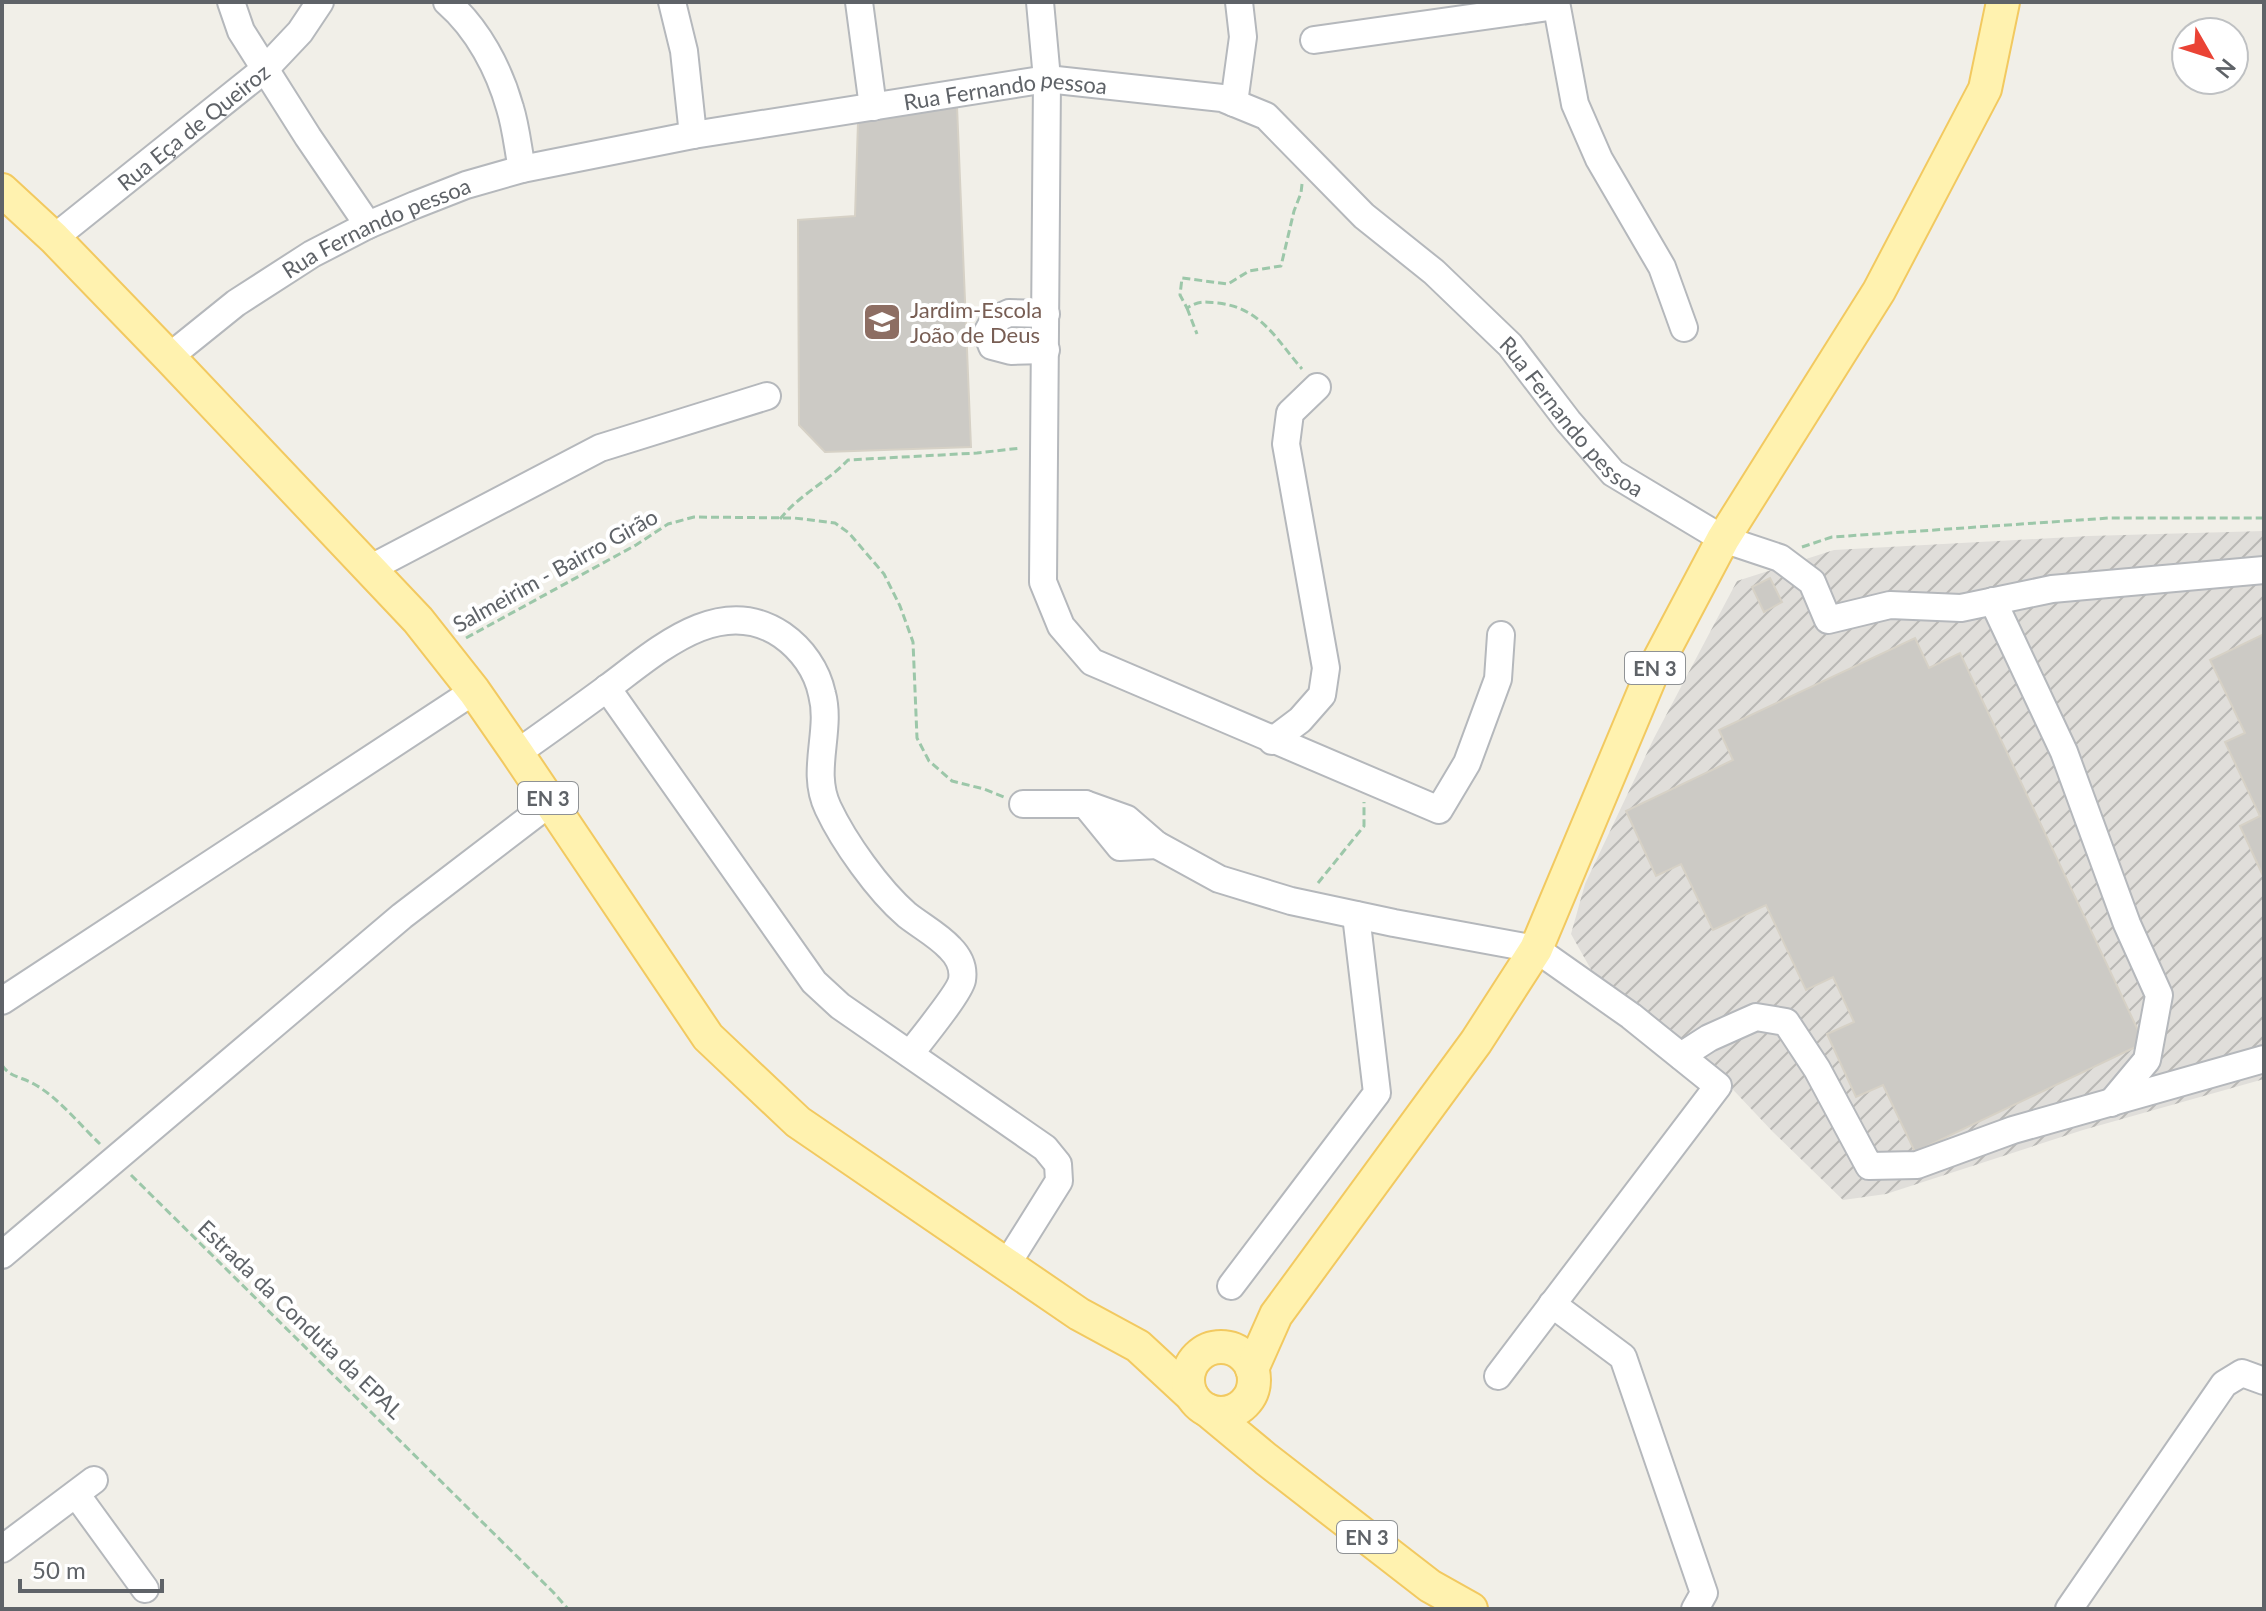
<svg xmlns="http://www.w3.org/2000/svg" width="2266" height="1611" viewBox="0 0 2266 1611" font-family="Lato,sans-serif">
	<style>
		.industrial { fill: url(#industrial-furrows) }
		.building { fill: #cccac5; stroke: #d6d1c6; stroke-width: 2 }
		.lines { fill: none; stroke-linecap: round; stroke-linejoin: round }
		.minor-casing { stroke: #b5b8bc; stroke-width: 30 }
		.major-casing { stroke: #f2c960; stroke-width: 36 }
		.path { stroke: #9cc7a9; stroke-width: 3; stroke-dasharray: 8 4; stroke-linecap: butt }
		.minor { stroke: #fff; stroke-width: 26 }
		.major { stroke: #fff2af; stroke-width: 32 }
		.labels { text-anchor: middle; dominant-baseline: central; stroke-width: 8; stroke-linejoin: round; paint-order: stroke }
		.shield { fill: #fff; stroke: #8f9295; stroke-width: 2 }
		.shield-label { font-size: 20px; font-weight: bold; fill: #5f6368 }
		.street-label { font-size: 22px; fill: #5f6368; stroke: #fff }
		.education-label { font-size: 22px; fill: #785e54; stroke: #fff; text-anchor: start }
	</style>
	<defs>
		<pattern id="industrial-furrows" width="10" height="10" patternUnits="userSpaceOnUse" patternTransform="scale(2)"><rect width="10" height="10" fill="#e0deda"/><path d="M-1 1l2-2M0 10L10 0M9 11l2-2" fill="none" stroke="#b9b8b5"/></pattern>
	</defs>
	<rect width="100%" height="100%" fill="#f1efe8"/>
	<polygon class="industrial" points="2264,531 2264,1079 2083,1130 1886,1194 1843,1200 1773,1132 1705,1060 1593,973 1571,934 1585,884 1654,738 1737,581 1834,550 2089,536"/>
	<g class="building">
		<polygon points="957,106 971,447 825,452 799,425 798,220 855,216 858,122"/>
		<polygon points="1770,578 1782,602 1764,612 1752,587"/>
		<polygon points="2264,634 2264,878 2240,826 2260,816 2225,742 2245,733 2210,660"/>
		<polygon points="1915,638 1929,668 1960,653 2144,1043 1915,1152 1883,1085 1856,1097 1827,1034 1854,1022 1833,977 1806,990 1766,905 1713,930 1681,864 1656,876 1626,811 1733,760 1719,730"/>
	</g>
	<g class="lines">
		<g class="minor-casing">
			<g id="minor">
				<polyline points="231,2 241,31 308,137 368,225"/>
				<path d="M 447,2 C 478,29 499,69 510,108 C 516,127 518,149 522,169"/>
				<polyline points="672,2 684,51 693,135"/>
				<polyline points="859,2 873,107"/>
				<polyline points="1040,2 1047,79 1043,582 1061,626 1092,662 1439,810 1467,763 1498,679 1501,635"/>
				<polyline points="1556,2 1575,104 1599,159 1662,267 1684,328"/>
				<polyline points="1314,40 1556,6"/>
				<polyline points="1234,103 1243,37 1239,2"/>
				<path id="s1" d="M 54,238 L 265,69 L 300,32 L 320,2"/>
				<polyline points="1046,314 1009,313 994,320 987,333 992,346 1011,351 1046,350"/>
				<path id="s2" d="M 169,357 L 236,303 L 312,254 L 368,225 L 415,205 L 466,185 L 522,169 L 693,135 L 1047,79 L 1222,98 L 1266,116 L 1364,216 L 1434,272 L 1510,345 L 1568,421 L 1613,473 L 1723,539 L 1780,558 L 1812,582 L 1828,620 L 1890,605 L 1961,608 L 2052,589 L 2264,570"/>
				<polyline points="371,568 600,448 767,396"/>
				<polyline points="1993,601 2064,752 2127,924 2159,995 2147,1060 2111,1103"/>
				<polyline points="607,688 814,982 840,1006 1045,1148 1058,1164 1059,1181 1007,1264"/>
				<polyline points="1272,741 1300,720 1322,695 1326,668 1286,444 1290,413 1317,387"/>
				<path d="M 517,753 C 547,732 576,711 606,689 C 655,653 719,592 782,635 C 802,649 817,670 822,694 C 832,731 810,771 828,808 C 844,842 878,890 907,915 C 921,926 938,935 950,948 C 959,957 964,968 962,980 C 960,992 920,1041 910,1054"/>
				<polyline points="1023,804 1085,804 1127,819 1157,845 1219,879 1291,901 1394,923 1536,949 1631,1016 1718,1086 1498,1376"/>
				<polyline points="1085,804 1120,847 1157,845"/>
				<polyline points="2,1001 474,691"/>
				<polyline points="1681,1056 1709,1038 1756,1017 1786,1022 1817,1069 1869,1166 1917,1165 2013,1130 2264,1059"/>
				<polyline points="2,1255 402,916 551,802"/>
				<polyline points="1231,1286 1377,1093 1356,915"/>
				<polyline points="1552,1304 1623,1357 1704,1593 1695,1609"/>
				<polyline points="76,1494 145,1589"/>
				<polyline points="2,1549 94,1480"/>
				<polyline points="2069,1609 2224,1384 2242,1373 2264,1381"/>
			</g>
		</g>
		<g class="major-casing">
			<g id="major">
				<polyline points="2,190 54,238 169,357 418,620 474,691 517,753 708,1037 798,1122 1079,1314 1138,1346 1192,1396"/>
				<circle cx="1221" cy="1380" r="33"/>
				<polyline points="1252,1369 1276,1315 1476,1042 1536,949 1651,675 1723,539 1879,291 1985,89 2003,2"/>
				<polyline points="1207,1410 1266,1459 1430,1586 1471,1609"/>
			</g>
		</g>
		<g class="path">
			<path d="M 1302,184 L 1301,193 L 1294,211 L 1281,266 L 1249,271 L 1228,284 L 1182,278 L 1180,295 L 1187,308 C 1200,300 1204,302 1218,303 C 1261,308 1276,339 1302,369"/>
			<polyline points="1187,308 1197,334"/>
			<path d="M 780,519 C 799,495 827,482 848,460 L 977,453 L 1021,448"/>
			<polyline points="1802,547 1832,537 2109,518 2264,518"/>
			<polyline points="466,638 636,545 668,524 694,517 794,518 835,523 849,533 884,574 900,606 913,642 917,738 929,761 952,781 984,789 1004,797"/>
			<polyline points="1318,883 1364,826 1364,802"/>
			<path d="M 2,1065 C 9,1077 22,1077 34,1084 C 59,1098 79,1124 100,1144"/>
			<polyline points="131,1175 553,1592 568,1609"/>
		</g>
		<use href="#minor" class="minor"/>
		<use href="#major" class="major"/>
	</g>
	<defs>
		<g id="school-square" transform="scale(2)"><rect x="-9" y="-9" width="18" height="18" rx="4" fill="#8d6e63" stroke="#fff"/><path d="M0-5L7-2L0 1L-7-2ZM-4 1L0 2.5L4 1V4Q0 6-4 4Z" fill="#fff"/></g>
	</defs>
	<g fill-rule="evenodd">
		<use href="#school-square" x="882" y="322"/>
	</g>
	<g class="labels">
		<g class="shield">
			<rect x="1625" y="652" width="60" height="32" rx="6"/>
			<rect x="518" y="782" width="60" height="32" rx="6"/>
			<rect x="1337" y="1521" width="60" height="32" rx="6"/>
		</g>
		<g class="shield-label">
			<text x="1655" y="668">EN 3</text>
			<text x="548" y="798">EN 3</text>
			<text x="1367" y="1537">EN 3</text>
		</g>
		<g class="street-label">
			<text stroke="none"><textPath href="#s2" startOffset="894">Rua Fernando pessoa</textPath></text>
			<text stroke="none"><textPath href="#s1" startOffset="178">Rua Eça de Queiroz</textPath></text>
			<text stroke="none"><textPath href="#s2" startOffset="246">Rua Fernando pessoa</textPath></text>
			<text stroke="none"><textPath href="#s2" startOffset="1590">Rua Fernando pessoa</textPath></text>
			<text transform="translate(555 570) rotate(-29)">Salmeirim - Bairro Girão</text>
			<text transform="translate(301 1319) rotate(44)">Estrada da Conduta da EPAL</text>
		</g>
		<g class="education-label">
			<text x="910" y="309">Jardim-Escola<tspan x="910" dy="25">João de Deus</tspan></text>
		</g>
	</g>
	<rect width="2266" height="1611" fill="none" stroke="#5f6368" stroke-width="8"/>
	<g transform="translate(2210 56) rotate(129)"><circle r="38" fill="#ffffff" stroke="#bfc1c3" stroke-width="2"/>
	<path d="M0-6L14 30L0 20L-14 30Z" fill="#ea4335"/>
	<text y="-12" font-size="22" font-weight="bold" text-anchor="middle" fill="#5f6368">N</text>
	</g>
	<path d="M20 1579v12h142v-12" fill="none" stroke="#5f6368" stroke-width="4"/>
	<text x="32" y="1579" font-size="24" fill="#5f6368" stroke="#ffffff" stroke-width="6" paint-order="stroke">50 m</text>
</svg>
